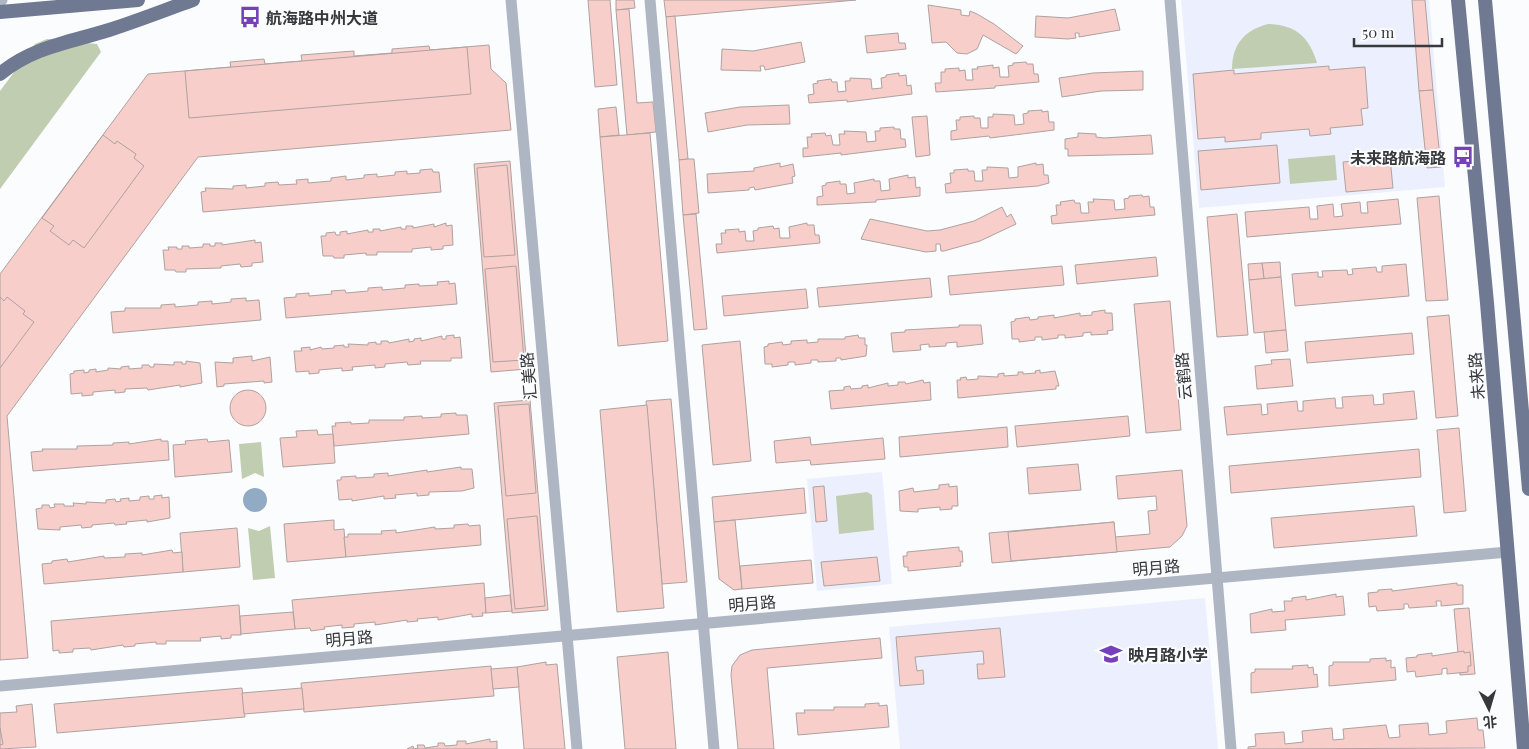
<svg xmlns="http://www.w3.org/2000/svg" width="1529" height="749" viewBox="0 0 1529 749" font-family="'Playfair Display','Noto Sans SC',serif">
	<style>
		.built { fill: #ecf0fe }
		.green { fill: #c0cdb1 }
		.water { fill: #91abc5 }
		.building { fill: #f7ceca; stroke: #aea2a0 }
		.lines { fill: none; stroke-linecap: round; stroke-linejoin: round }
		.minor { stroke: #aeb5c3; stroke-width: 11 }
		.primary { stroke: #6f7992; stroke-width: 14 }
		.labels { text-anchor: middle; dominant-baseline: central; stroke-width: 4; stroke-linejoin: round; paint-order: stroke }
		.poi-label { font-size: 16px; font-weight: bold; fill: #36383c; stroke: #fbfcfe; text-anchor: start }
		.street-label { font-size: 16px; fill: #36383c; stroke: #fbfcfe }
	</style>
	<rect width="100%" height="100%" fill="#fbfcfe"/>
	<g class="built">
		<polygon points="1181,0 1429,0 1445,187 1199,208"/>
		<polygon points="882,472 892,584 817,591 807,479"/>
		<polygon points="1205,598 1218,749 900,749 889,627"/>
	</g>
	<g class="green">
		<path d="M 1268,24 C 1296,25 1309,37 1317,63 L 1232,69 C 1232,44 1245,30 1268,24 Z"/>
		<polygon points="47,39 97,44 101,52 0,189 0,91 35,44"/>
		<polygon points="1335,155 1337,180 1290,184 1288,159"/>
		<polygon points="261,442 264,477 255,473 242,479 239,444"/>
		<polygon points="867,492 872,495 874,530 839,534 836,496"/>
		<polygon points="270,526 275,578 253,580 248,528 259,531"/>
	</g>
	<circle class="water" cx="255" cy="500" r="12"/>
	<g class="building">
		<polygon points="588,0 610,0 617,85 595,87"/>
		<polygon points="616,0 634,0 635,8 616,10"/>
		<polygon points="664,0 856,0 666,17"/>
		<polygon points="1412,0 1425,0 1433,90 1419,91"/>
		<polygon points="928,5 961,10 961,15 969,16 970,11 977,14 994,24 1023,46 1016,54 983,35 977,49 967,54 957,53 946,42 932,43"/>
		<polygon points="629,9 637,103 653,102 656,132 627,135 616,10"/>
		<polygon points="1115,9 1120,30 1079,37 1079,33 1075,33 1076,38 1068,39 1035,37 1036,16 1068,18"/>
		<polygon points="675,16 688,159 679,160 666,17"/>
		<polygon points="898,33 899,43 905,43 906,49 867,53 865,36"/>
		<polygon points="801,42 805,62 765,70 764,66 760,66 761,71 721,70 722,49 753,51"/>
		<polygon points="489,45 491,69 506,83 511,130 198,157 7,416 28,658 0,660 0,274 148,74 231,67 230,62 264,59 265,64 302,61 301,55 354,51 354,56 392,53 392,49 429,46 430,50"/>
		<polygon points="467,47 471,94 189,118 185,71"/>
		<polygon points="1026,62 1027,64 1033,64 1034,74 1038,74 1039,82 995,86 995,88 936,92 935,83 941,83 941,72 945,72 945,69 959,68 959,71 965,70 966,80 973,80 972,69 978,69 977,67 993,65 993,68 999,67 1000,77 1009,77 1008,66 1013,65 1013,63"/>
		<polygon points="1329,66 1329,70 1365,67 1368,108 1361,109 1363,125 1330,128 1331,134 1310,136 1309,129 1261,133 1261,139 1225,142 1225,137 1198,139 1193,74 1234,70 1234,74"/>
		<polygon points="1143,71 1143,90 1101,91 1062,97 1059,78 1093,73"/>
		<polygon points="899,73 899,76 906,75 907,86 911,85 912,94 847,102 847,100 809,103 808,95 814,94 813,84 818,83 817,81 831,79 832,82 837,82 838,92 846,91 845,81 850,81 850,78 871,79 872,89 882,88 881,78 886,77 886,75"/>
		<polygon points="1433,90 1441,167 1427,168 1419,91"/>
		<polygon points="789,105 790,124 747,125 708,132 705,113 740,107"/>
		<polygon points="616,107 619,135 600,137 598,109"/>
		<polygon points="1042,110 1042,112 1048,111 1049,122 1054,122 1054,130 990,138 989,136 951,140 951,131 957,130 956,120 960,120 960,117 974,116 974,118 980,118 981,128 988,128 988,117 993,117 993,114 1014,115 1015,125 1024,124 1023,114 1028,113 1028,111"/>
		<polygon points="927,116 930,155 916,157 912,117"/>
		<polygon points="894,127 894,129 900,129 901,139 905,139 906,147 841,155 841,153 803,157 803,148 808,148 807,137 812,137 811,134 825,133 826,136 831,135 833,145 840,145 839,134 845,134 844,131 866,132 867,142 876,141 875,131 880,131 880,128"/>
		<polygon points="650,133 668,341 618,346 600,137"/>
		<polygon points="1078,133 1096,134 1096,137 1104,138 1151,135 1153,154 1068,156 1068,149 1065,149 1065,139 1078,137"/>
		<polygon points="103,135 115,144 117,141 136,154 134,158 144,166 84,248 73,240 69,245 50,231 54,226 42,218"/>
		<polygon points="1277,145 1280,183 1201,190 1198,151"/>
		<polygon points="1390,158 1393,188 1346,192 1343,162"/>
		<polygon points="688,159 694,159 699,213 683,215 679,160"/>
		<polygon points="510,161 527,369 491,372 474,164"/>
		<polygon points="780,163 780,167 793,164 795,176 792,177 793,183 755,190 754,187 749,188 749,190 708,193 707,174 754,171 754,168"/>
		<polygon points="1036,163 1036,165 1043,164 1044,175 1048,175 1049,183 1038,186 946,193 945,184 951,183 950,173 954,173 954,170 968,169 968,171 974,171 975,181 983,181 982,170 987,170 987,167 1008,168 1009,178 1018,177 1018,167"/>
		<polygon points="507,165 515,255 484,257 477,168"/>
		<polygon points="432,169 433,172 439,172 441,192 203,212 201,192 206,191 205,188 233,189 233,186 246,185 246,188 265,186 265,183 278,182 279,185 297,184 296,180 308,179 308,183 331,181 331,178 346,176 346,180 364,178 364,175 377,174 377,177 395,175 395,172 407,171 407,174 420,173 420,170"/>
		<polygon points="908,175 908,178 915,177 916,188 920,187 920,196 876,200 876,202 817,205 817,197 823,196 822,186 826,185 826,183 840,181 840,184 846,184 847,194 855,193 854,183 874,179 874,181 880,181 881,191 890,190 889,179"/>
		<polygon points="1142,195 1143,197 1149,196 1150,207 1154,207 1155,215 1052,224 1051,216 1057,215 1056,205 1061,205 1060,202 1074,200 1075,203 1080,203 1081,213 1089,213 1088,202 1094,202 1093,199 1114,200 1115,210 1125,209 1124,199 1129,198 1129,196"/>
		<polygon points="1439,196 1448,300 1426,301 1417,198"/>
		<polygon points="1398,199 1401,224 1247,237 1245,212 1309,207 1310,219 1318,219 1317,206 1333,204 1334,217 1343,216 1341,204 1360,202 1361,213 1368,213 1367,202"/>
		<polygon points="1002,207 1007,217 1011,214 1016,224 980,241 944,251 941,251 940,244 936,244 936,251 926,252 861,239 870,219 927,231 940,230 974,221"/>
		<polygon points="696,214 707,329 694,330 683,215"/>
		<polygon points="1237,214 1248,335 1217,337 1207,217"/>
		<polygon points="446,223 446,226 452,225 453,245 443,246 443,249 431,250 431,247 412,249 412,252 377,252 377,255 366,255 366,253 344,255 344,258 334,258 333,256 323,256 321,236 326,236 326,233 335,232 336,235 340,235 340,232 347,231 347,234 368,230 368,232 373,232 373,229 380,229 380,231 401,227 401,229 406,229 406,226 413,226 413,228 434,224 434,227"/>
		<polygon points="807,223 807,225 814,225 815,235 819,235 820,243 717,253 716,244 722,244 721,233 726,233 725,230 739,229 739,232 745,231 746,241 754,241 753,231 758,230 758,228 773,226 774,229 779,228 780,238 790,238 789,227"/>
		<polygon points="255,240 255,243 261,242 263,262 252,263 252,266 241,267 240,264 221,266 221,268 186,269 186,272 176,272 175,270 165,270 163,250 169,250 168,247 177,247 177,249 182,249 182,246 189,246 189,248 203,247 203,244 210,244 210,246 215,246 215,243 222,243 222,245"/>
		<polygon points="1156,257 1158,276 1077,284 1075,265"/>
		<polygon points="1280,262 1281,277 1264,279 1262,263"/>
		<polygon points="1262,263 1264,279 1249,280 1248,264"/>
		<polygon points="1406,264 1409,296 1295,306 1292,274 1318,272 1318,277 1323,277 1322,271 1347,270 1348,275 1353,274 1352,269 1376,267 1377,272 1382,272 1382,266"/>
		<polygon points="516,266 524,360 493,362 485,269"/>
		<polygon points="1062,266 1064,285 950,295 948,276"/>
		<polygon points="1281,277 1286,330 1254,333 1249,280"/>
		<polygon points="930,278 932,297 819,307 817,288"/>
		<polygon points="449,281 449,284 455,283 457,304 286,318 284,298 296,297 296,294 309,293 309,296 332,294 331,291 345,290 346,293 368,291 368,288 382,287 382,290 405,288 405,285 419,284 419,286 438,285 437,282"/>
		<polygon points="806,289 808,308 724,316 722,296"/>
		<polygon points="0,297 4,301 7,297 25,311 23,314 34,322 0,368"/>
		<polygon points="246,298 246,301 259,300 261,320 113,333 111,312 125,311 125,308 161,308 161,305 175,304 175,307 198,305 198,302 212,301 212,304 231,302 231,299"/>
		<polygon points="1170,301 1181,430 1146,433 1134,304"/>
		<polygon points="1105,310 1105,313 1112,313 1113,330 1107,331 1108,334 1091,335 1091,332 1083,333 1083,336 1065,338 1065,335 1058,335 1058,338 1042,340 1042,337 1035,337 1035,340 1019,342 1019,339 1012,339 1011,322 1015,321 1015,319 1029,317 1030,320 1038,319 1038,317 1054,315 1054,318 1080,313 1080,316 1092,315 1092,312"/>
		<polygon points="1449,315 1458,416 1436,418 1427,317"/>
		<polygon points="959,325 981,325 983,344 957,347 957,342 946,343 946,346 929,347 929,344 920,345 921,350 893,352 891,333 905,332 905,330 959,327"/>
		<polygon points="1286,330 1288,351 1266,353 1264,332"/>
		<polygon points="1412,333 1414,354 1307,363 1305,342"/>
		<polygon points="454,335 454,338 460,337 462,358 451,358 451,361 420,361 421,364 408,365 407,362 385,364 385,367 375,368 375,365 352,367 353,370 342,371 342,368 319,370 319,373 309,374 309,371 296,372 294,351 302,351 301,348 310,347 310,350 321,347 322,349 334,348 334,346 344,345 344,347 349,347 348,344 368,345 368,343 376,342 376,344 381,344 381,341 388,341 389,343 409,339 409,342 414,341 414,339 421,338 421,341 442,336 442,339 446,339 446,336"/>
		<polygon points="858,335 859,338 865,338 865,345 867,345 866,356 841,360 841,358 836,358 836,361 818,362 818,360 811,360 811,363 795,365 795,362 788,362 788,365 772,367 772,364 765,364 764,347 768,346 768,344 782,342 783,345 791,344 791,341 807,340 807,343 818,342 818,339 845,339 845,337"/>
		<polygon points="740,341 751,461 713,465 702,345"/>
		<polygon points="252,356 252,361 270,357 272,382 264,383 264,381 224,384 224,386 217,387 215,362 233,363 233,358"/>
		<polygon points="1290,359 1293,386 1257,389 1255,366 1272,364 1271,360"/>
		<polygon points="186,361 200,363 202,383 180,387 180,385 148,390 147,388 125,389 125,392 115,393 115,390 93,392 93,395 82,396 82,393 71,394 70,374 74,373 74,371 84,370 84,373 89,372 89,370 96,369 96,372 108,370 108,368 121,369 121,367 129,366 129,369 142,368 142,365 149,365 150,367 154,367 154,364 174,365 174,362 182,362 182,364 186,364"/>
		<polygon points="1040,370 1040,373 1055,371 1059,386 1056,386 1056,389 958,398 957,380 961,380 960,378 966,377 967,380 978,379 978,376 998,377 998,374 1004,373 1004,376 1018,375 1018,372 1023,372 1023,374 1036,373 1035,371"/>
		<polygon points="923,380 924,383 930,382 931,400 831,409 829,391 844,390 844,387 850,386 851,389 862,388 862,386 868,385 868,388 888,383 888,386 898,385 898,382 905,382 906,384"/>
		<circle cx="248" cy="408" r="18"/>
		<polygon points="1414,391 1417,419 1227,435 1224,407 1261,404 1262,415 1268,414 1267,404 1297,401 1298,411 1303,411 1303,401 1335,398 1336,408 1343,408 1342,397 1373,395 1374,405 1384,404 1383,394"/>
		<polygon points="671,399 687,582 662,584 646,401"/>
		<polygon points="530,400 548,610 512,613 494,403"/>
		<polygon points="529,404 536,493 506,496 498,406"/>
		<polygon points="647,405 664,608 617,612 600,410"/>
		<polygon points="456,413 456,415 467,415 469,434 334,446 332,426 336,426 335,423 351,422 351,424 369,423 369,420 404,420 404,417 422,416 422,418 441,417 441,414"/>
		<polygon points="1128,416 1130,436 1017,447 1015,426"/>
		<polygon points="1007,427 1008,447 900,457 899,437"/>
		<polygon points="1459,428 1466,511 1444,513 1437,430"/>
		<polygon points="317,430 318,435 333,434 335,463 283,467 280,438 297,437 296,431"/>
		<polygon points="810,437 811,445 883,438 885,459 811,465 810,460 776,463 774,441"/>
		<polygon points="161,439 161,441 168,441 169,460 33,471 31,452 43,451 42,449 77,449 77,446 113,445 113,443 129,442 129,444"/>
		<polygon points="207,439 208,442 229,440 232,472 175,477 173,445 186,444 185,441"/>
		<polygon points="1419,449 1421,477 1231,493 1229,466"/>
		<polygon points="1078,464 1081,490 1029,494 1027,468"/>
		<polygon points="461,467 461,469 472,469 474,488 462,491 429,492 429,495 417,496 417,493 395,495 396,498 384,499 384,496 352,501 352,499 339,500 337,480 341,480 341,477 356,476 356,478 374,477 374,474 388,473 388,476 427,470 427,472"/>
		<polygon points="1182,470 1187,526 1182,536 1170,547 992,563 989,533 1114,522 1115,537 1150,534 1148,511 1157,510 1156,496 1118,499 1116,476"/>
		<polygon points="949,484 949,487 957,486 958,506 952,506 952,509 940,510 940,507 918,509 918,512 900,511 899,491 913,488 914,492 939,489 939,485"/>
		<polygon points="824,486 827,521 816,522 813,487"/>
		<polygon points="804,488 806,513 714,522 712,497"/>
		<polygon points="162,495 162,498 169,497 170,518 147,522 147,520 126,522 127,524 115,525 114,523 92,525 92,527 82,528 81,525 60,527 60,530 38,529 36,509 42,508 42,505 49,505 50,508 55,507 54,504 64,504 64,506 74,506 73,503 86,504 86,502 106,503 106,500 115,499 116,502 121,501 120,499 129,498 129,501 140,500 140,497 149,496 149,499 154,499 154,496"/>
		<polygon points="1414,506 1417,536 1274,548 1271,518"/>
		<polygon points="537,516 545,606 515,609 507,519"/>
		<polygon points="334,520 334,530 344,529 346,557 287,562 284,524"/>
		<polygon points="735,520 742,589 734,590 719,579 714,522"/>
		<polygon points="1114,522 1117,552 1011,561 1008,532"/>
		<polygon points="468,524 469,526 480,525 481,545 346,557 344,537 348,537 348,534 382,534 381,531 396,530 396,533 435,527 435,529 454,528 454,525"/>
		<polygon points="237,528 240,567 183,572 180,533"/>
		<polygon points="959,547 959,551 962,551 963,562 960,562 961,566 908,571 908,567 904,567 903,556 907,556 907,552"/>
		<polygon points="172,550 173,553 182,552 183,572 44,584 42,564 52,563 52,561 67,559 68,562 104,556 104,558 125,557 125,554 142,553 142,555"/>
		<polygon points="877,557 880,581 824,586 821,562"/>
		<polygon points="811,560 813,583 742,589 740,566"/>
		<polygon points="484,583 486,613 482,613 483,616 472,617 472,614 438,620 438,617 417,619 418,621 407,622 407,620 375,625 375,622 354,624 354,627 342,628 342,625 324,627 325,629 311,631 310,628 295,629 292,600"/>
		<polygon points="1457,583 1457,585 1463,585 1463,604 1441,606 1441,601 1436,601 1437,606 1409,608 1408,604 1404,604 1404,609 1377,611 1376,606 1369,607 1368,593 1378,592 1378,590 1392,589 1392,591"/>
		<polygon points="1336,594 1336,597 1343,596 1345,615 1285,620 1286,630 1251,633 1250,614 1272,609 1272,612 1285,611 1284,601 1292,601 1292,598 1306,596 1306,600"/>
		<polygon points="510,595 512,611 486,613 485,598"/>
		<polygon points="239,605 241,635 231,635 231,638 221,639 221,636 200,638 201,641 166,641 166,644 156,644 156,642 135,644 135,646 124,647 123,645 91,650 90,648 73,649 73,652 59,653 59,650 53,651 51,621"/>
		<polygon points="1469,608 1475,674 1460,675 1454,609"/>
		<polygon points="293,612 295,629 241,634 240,616"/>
		<polygon points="1000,628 1005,677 978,679 977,664 984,664 983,651 915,657 917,671 923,670 924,684 900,686 896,637"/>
		<polygon points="880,638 882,658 767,668 774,749 738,749 731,675 732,666 740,655 752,650"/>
		<polygon points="1464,651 1464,653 1470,652 1471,666 1468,666 1468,672 1447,674 1447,668 1442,669 1442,674 1416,677 1415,671 1407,672 1406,658 1417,657 1417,655 1432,653 1432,656"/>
		<polygon points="668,652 676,749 625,749 617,657"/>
		<polygon points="1386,658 1386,661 1391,660 1391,668 1395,667 1396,680 1329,686 1329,666 1333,665 1333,662 1370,662 1370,659"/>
		<polygon points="546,662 546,665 557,664 565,749 524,749 517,667"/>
		<polygon points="1308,665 1308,668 1313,667 1314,675 1317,674 1318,687 1251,693 1251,673 1255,672 1255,669 1293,669 1292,666"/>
		<polygon points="491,666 494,696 304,712 301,683"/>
		<polygon points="517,667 519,687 493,689 491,669"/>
		<polygon points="242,688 245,717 57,733 54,704"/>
		<polygon points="302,688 304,709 244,714 242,693"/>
		<polygon points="879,703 879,706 887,705 889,727 798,735 796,713 805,713 804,710 834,710 834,707 865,707 865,704"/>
		<polygon points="32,704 36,747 0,749 0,713 17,712 16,706"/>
		<polygon points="1477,718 1478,730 1483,730 1485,748 1248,749 1248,747 1256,746 1255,734 1284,732 1285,744 1303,742 1302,731 1332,728 1333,740 1344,739 1343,729 1386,725 1389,738 1400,737 1399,725 1428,723 1429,735 1447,733 1446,721"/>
		<polygon points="0,728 3,744 0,745"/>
		<polygon points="490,739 490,742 497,741 497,749 407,749 413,746 414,749 418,748 417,745 424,745 425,748 438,746 438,743 444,743 445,746 457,745 457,741 466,741 466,744"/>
	</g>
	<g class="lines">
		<g class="minor">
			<polyline points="511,0 577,749"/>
			<polyline points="650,0 714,749"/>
			<polyline points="1170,0 1231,749"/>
			<polyline points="0,3 2,0"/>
			<polyline points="0,686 1508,552"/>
		</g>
		<g class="primary">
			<polyline points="1458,0 1487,303 1524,749"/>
			<polyline points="1485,0 1529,489"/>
			<polyline points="0,12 138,0"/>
			<path d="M 0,74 C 32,47 71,42 109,30 C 137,21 165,10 193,0"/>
		</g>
	</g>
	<defs>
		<g id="bus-bare" transform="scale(1.725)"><path d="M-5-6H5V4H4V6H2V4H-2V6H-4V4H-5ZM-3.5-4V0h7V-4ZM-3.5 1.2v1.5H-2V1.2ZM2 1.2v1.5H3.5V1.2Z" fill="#7441b9" stroke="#fbfcfe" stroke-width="2.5" paint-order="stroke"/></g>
		<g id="school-bare" transform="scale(1.725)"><path d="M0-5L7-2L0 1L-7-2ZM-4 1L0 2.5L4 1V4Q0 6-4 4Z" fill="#7441b9" stroke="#fbfcfe" stroke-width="2.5" paint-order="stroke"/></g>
	</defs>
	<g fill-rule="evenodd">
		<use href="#bus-bare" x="250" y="17"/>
		<use href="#bus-bare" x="1463" y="157"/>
		<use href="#school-bare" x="1111" y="654"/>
	</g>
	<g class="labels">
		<g class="poi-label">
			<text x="266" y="17">航海路中州大道</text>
			<text x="1446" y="157" text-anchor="end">未来路航海路</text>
			<text x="1128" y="654">映月路小学</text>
		</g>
		<g class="street-label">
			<text transform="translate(528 376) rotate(-95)">汇美路</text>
			<text transform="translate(1183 376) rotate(-95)">云鹤路</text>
			<text transform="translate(1476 376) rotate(-95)">未来路</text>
			<text transform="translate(1156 567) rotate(-5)">明月路</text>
			<text transform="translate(752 603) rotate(-5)">明月路</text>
			<text transform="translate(349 638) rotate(-5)">明月路</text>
		</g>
	</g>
	<g transform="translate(1489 709) rotate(175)" stroke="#fbfcfe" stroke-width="4" paint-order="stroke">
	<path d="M0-4L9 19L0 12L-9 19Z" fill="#36383c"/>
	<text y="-8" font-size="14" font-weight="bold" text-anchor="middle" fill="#36383c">北</text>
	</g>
	<path d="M1354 38v8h88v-8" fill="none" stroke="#36383c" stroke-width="2.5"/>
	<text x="1362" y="38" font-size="15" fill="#36383c" stroke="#fbfcfe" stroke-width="4" paint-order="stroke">50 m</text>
</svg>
